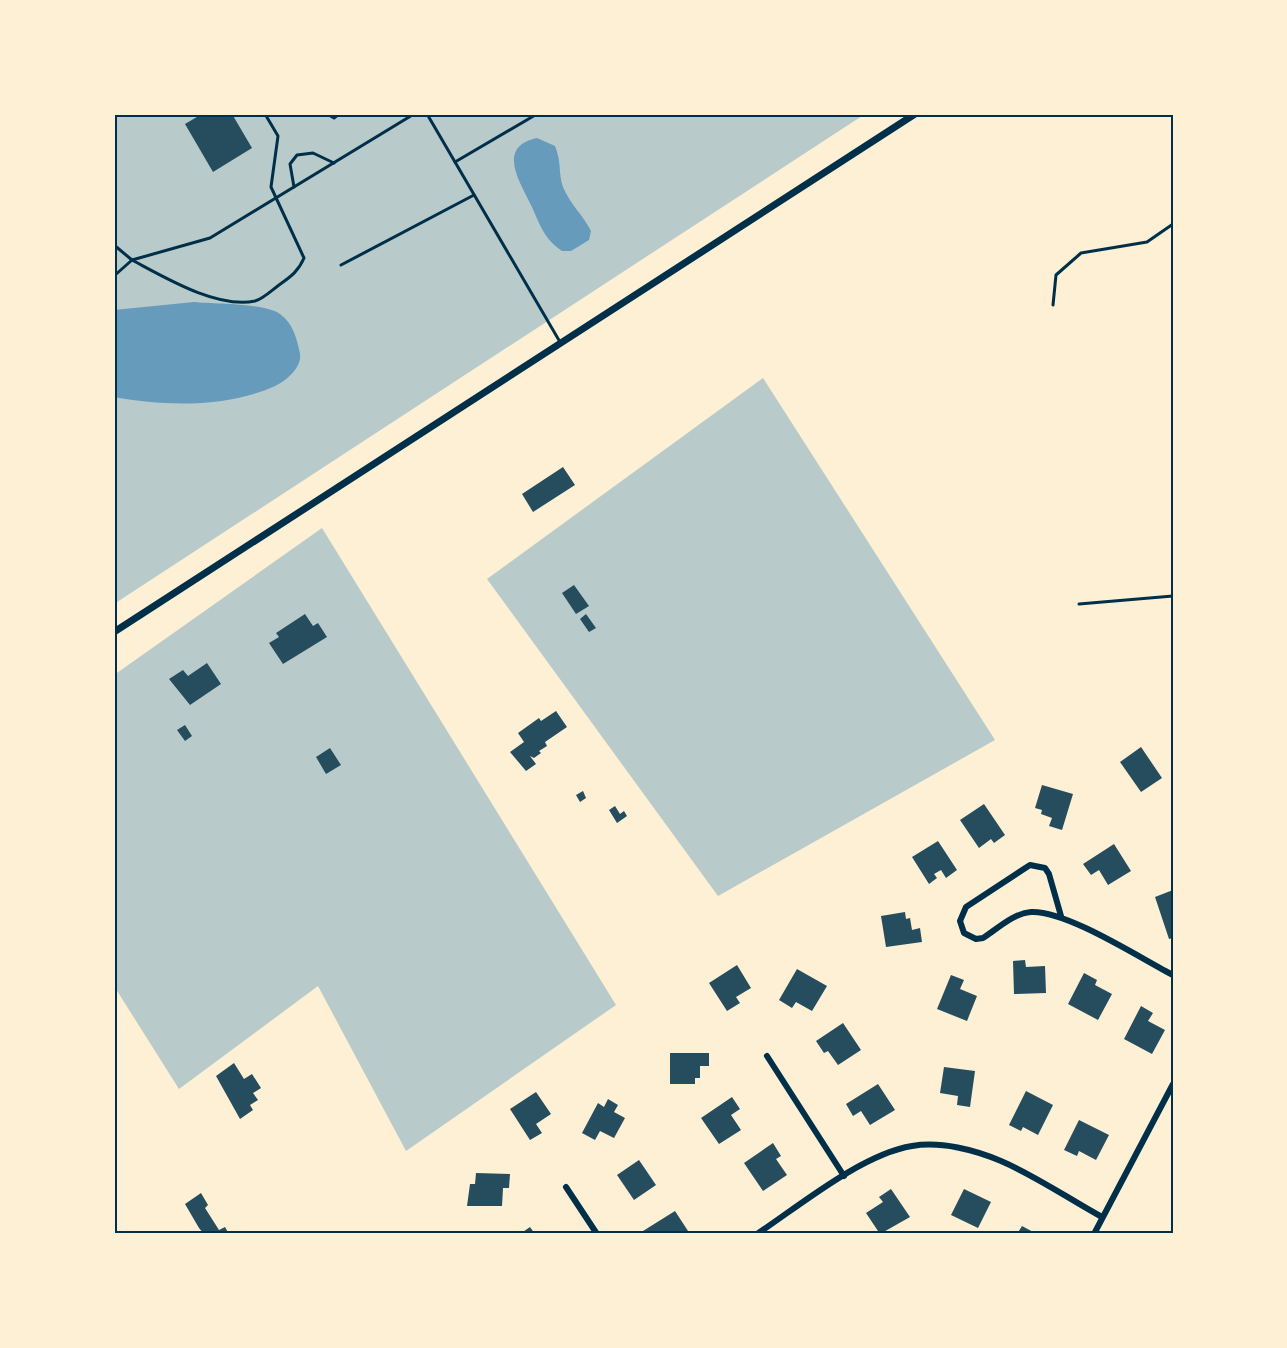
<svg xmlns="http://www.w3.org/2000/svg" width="1287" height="1348" viewBox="0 0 1287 1348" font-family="Literata,serif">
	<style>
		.green { fill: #b9caca }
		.water { fill: #669bbc }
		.building { fill: #264d5e }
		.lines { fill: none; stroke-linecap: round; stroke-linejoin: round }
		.service { stroke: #003049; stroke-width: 3 }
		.minor { stroke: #003049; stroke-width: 6 }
		.tertiary { stroke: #003049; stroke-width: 7 }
		.neatline { fill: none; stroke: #003049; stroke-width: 2 }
	</style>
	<rect width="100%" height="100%" fill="#fdf0d5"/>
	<g class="green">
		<polygon points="114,114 865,114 114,604"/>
		<polygon points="763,378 995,740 718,896 487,579"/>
		<polygon points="322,528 616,1005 406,1151 318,986 179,1089 114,986 114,675"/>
	</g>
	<g class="water">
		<path d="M 537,138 L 555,146 C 562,163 558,173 563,187 C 570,204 583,215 591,231 L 589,240 L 571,251 L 562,251 C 543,238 540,224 531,205 C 520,182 496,147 537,138 Z"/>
		<path d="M 194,302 C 214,304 264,303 280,314 C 293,323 297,339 300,354 C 302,368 285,382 273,387 C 223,408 165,406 114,397 L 114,310 Z"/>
	</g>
	<g class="building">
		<polygon points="202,114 232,114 252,148 213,172 185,124"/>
		<polygon points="563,467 575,485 533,512 522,494"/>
		<polygon points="574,585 589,606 576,614 562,593"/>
		<polygon points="305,614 313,626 318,623 327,637 283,664 269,643 279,637 276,633"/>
		<polygon points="586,614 596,628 589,632 580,619"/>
		<polygon points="207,663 221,684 190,705 169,679 183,670 188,676"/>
		<polygon points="556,711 567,727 545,742 547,746 539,751 541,753 534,758 530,756 536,764 526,771 510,752 524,742 518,733 539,718 541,721"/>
		<polygon points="185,725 192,736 185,741 177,730"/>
		<polygon points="1141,747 1162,778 1141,792 1120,762"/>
		<polygon points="330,748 341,765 326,774 316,757"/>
		<polygon points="1042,785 1073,794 1062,830 1049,826 1052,818 1041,814 1042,810 1035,808"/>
		<polygon points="583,791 586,798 580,802 576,795"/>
		<polygon points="984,804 1005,835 994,843 991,839 979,848 960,820"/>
		<polygon points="615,806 620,814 624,811 627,816 617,823 609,810"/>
		<polygon points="938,841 957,870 946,878 941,870 934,874 937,878 929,884 912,857"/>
		<polygon points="1114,844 1131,871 1108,885 1099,870 1091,875 1083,864"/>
		<polygon points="1173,890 1173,938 1169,939 1155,897"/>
		<polygon points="905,912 906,919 910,918 912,930 920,928 922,942 886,947 881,916"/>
		<polygon points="1025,960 1026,967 1045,966 1046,993 1014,994 1013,961"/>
		<polygon points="737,965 751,988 736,997 740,1003 727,1011 709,983"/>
		<polygon points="797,969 827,986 812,1011 796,1002 792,1008 779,1000"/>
		<polygon points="1084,973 1097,980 1095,985 1112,994 1098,1020 1068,1004"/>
		<polygon points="951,975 964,980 960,989 977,996 967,1021 937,1009"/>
		<polygon points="1141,1006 1153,1013 1148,1021 1165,1030 1152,1054 1124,1039"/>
		<polygon points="843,1023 861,1050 838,1065 828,1051 824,1053 816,1041"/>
		<polygon points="670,1053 709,1053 709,1066 700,1066 700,1078 695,1078 695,1084 670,1084"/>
		<polygon points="234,1063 244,1079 252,1074 261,1088 253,1093 258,1100 250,1105 253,1110 240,1119 216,1076"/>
		<polygon points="944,1067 975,1071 970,1107 957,1105 958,1096 940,1093"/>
		<polygon points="878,1084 895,1110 870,1125 861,1111 853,1116 846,1104"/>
		<polygon points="1026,1091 1053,1105 1038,1135 1023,1127 1021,1131 1009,1125"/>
		<polygon points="536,1092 551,1114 536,1124 542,1133 530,1140 510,1109"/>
		<polygon points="732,1097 740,1109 731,1115 741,1130 719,1144 701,1118"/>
		<polygon points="608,1099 618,1105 614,1112 625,1118 614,1138 600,1131 595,1140 582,1133 598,1103 604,1107"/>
		<polygon points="1079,1120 1109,1135 1096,1160 1079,1151 1077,1156 1064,1150"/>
		<polygon points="773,1143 781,1156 776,1159 787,1175 763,1191 744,1163"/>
		<polygon points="639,1160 656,1185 634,1200 617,1175"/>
		<polygon points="476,1173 510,1174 509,1188 503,1188 502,1206 467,1206 470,1184 475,1184"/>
		<polygon points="891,1189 910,1217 880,1234 866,1213 883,1202 879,1197"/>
		<polygon points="964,1189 991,1202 978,1228 951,1215"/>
		<polygon points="201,1193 208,1205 205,1208 219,1230 225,1227 229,1234 204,1234 199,1228 185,1204"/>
		<polygon points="675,1211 690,1234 645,1234 643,1231"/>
		<polygon points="1022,1226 1037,1234 1017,1234"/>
		<polygon points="530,1227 535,1234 520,1234"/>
	</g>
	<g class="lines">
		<g class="service">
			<polyline points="327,114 334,118 339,114"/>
			<polyline points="427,114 560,342"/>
			<polyline points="455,162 537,114"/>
			<polyline points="294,187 290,164 297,155 313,153 334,163"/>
			<polyline points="114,245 132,260 210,238 414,114"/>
			<polyline points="341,265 474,195"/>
			<path d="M 114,276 L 132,260 C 164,277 217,309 255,301 C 263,299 272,290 279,285 C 290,277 298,272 304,258 L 271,187 L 278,136 L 265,114"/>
			<polyline points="1053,305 1056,275 1081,253 1147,242 1173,224"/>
			<polyline points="1079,604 1173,596"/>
		</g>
		<g class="minor">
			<path d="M 1061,916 L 1049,874 L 1045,868 L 1030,865 L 966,907 L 960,921 L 964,933 L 976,939 L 983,938 C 997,929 1014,913 1031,912 C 1066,910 1140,958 1173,975"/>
			<polyline points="767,1056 844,1176"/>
			<polyline points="566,1187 597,1234"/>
			<path d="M 757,1234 C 799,1206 862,1154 912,1146 C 941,1141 975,1150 1001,1161 C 1036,1176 1069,1199 1102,1217"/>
			<polyline points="1094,1234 1173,1084"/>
		</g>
		<polyline class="tertiary" points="114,632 915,114"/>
	</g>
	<rect width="1287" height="1348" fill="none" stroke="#fdf0d5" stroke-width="231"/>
	<rect x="116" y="116" width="1056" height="1116" class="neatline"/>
</svg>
